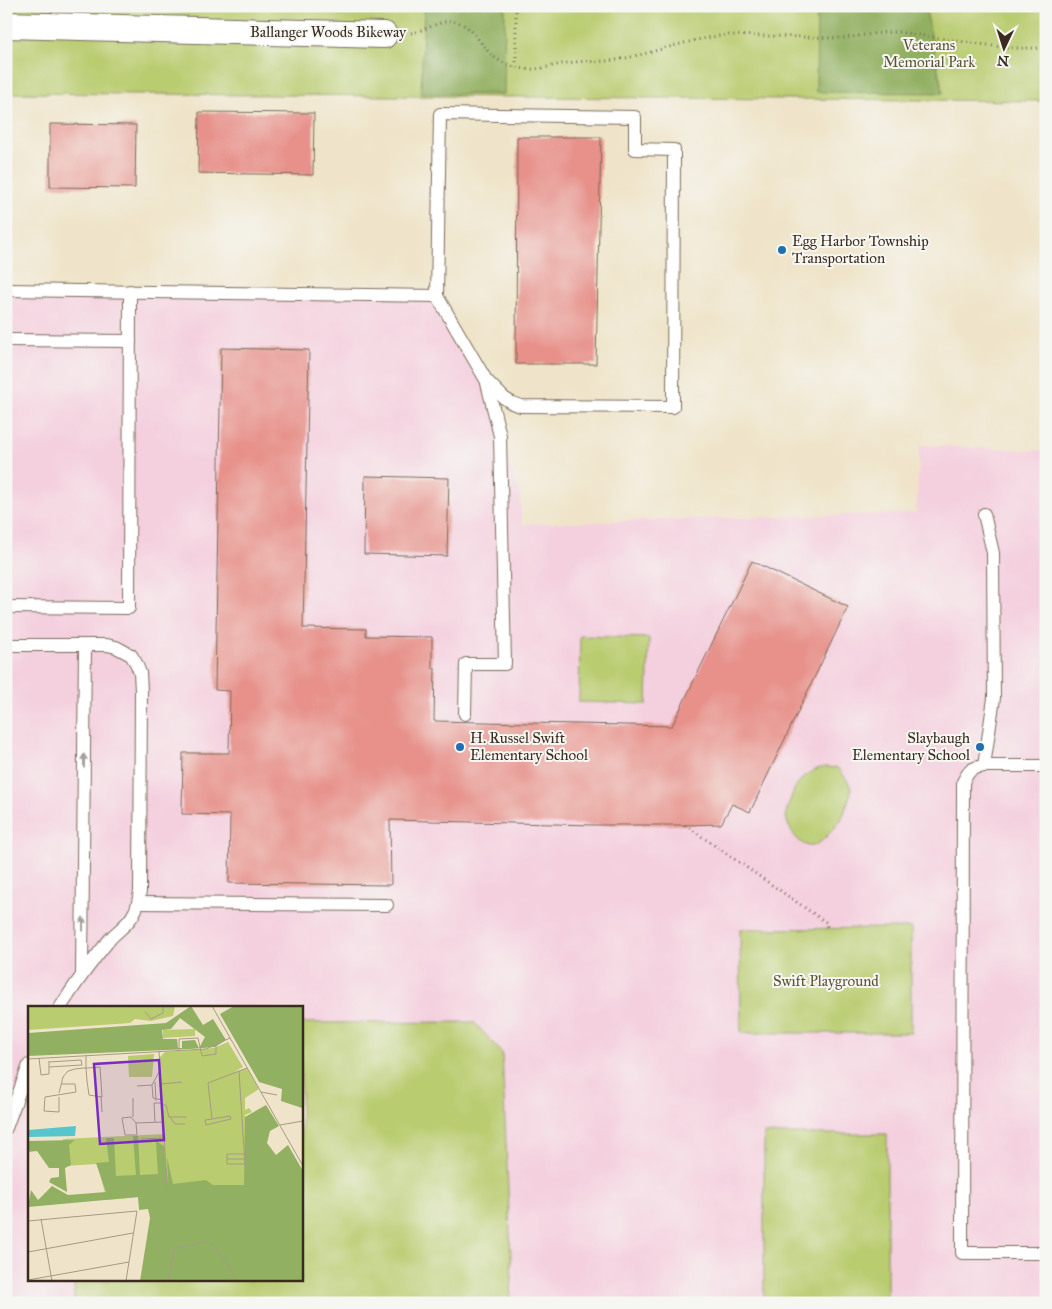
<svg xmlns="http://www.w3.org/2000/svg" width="1052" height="1309" viewBox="0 0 1052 1309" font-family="'IM FELL Great Primer',serif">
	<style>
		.built { fill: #f4cfde; fill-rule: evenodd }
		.green { fill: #b9cc6f; stroke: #7a7b46 }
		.forest { fill: #92b062; stroke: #666d40 }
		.building { fill: #e7918a }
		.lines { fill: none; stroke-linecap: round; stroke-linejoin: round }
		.service-casing { stroke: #7a6b5a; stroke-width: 14 }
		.minor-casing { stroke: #7a6b5a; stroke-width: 28 }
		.path { stroke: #7a6b5a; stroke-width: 3; stroke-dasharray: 1 4; stroke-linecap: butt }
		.service { stroke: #fff; stroke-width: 12 }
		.minor { stroke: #fff; stroke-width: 26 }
		.oneway { fill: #a79f9a }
		.poi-dot { fill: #1f6fb2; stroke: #f6f6f2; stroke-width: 2 }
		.labels { text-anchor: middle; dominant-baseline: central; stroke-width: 4; stroke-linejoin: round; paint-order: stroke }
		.street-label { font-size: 15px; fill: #3b2a1e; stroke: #f6f6f2 }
		.park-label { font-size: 15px; fill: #5a5232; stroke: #f6f6f2 }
		.poi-label { font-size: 15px; fill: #3b2a1e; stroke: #f6f6f2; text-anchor: start }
		.inset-road { fill: none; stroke: #a79a85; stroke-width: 1 }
		.view { fill: #7b2cbf; fill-opacity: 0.15; stroke: #7b2cbf; stroke-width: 2.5 }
		.inset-edge { fill: none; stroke: #3b2a1e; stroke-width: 2.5 }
	</style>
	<rect width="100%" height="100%" fill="#f6f6f2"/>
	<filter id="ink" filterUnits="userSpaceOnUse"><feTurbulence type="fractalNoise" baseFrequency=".02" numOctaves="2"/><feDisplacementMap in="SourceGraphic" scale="10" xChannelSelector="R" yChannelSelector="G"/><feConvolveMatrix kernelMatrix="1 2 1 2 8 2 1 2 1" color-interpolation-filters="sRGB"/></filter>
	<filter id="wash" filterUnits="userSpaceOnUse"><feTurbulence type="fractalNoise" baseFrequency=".0096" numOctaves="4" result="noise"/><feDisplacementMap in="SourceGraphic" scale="20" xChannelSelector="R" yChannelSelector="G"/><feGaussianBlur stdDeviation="1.12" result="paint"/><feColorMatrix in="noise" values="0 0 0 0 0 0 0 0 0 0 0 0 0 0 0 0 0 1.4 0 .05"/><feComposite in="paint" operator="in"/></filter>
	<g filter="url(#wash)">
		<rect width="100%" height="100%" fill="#efe4c9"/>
		<path class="built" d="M 6,290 L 437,296 L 486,380 L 500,436 L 520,494 L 522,524 L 916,513 L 920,445 L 1046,451 L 1046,1303 L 6,1303 ZM 29,1008 L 301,1008 L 301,1280 L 29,1280 Z"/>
		<g class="green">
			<polygon points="6,6 1046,6 1046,101 6,93"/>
			<polygon points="580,636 649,638 647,704 579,702"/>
			<path d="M 825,767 L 838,768 C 843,775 851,783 851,791 C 851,795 843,816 841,820 C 836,827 821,844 813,846 C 800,849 785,825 786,814 C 787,808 790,801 792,795 C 797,780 810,769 825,767 Z"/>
			<polygon points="911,928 911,1033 741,1033 740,929"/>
			<polygon points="474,1022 502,1053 512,1279 510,1303 74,1303 74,1280 301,1280 301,1023"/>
			<rect x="764" y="1134" width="123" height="169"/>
		</g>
		<g class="forest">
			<polygon points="424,6 505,6 504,94 421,94"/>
			<polygon points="817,6 925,6 943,93 816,92"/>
		</g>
		<g id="blocks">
			<g class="building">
				<polygon points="199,112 314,113 313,175 198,173"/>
				<polygon points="50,124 136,125 135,188 50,187"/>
				<polygon points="517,137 601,137 596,364 516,364"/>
				<polygon points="221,348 309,350 303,628 366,629 366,636 432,637 432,668 435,668 434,721 672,726 752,561 848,607 750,812 732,804 721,824 685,825 594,825 390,820 391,885 229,883 230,815 182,814 183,753 229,753 230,691 215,690"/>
				<polygon points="365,476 449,478 447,556 364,554"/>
			</g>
		</g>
	</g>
	<g filter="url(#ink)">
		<use href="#blocks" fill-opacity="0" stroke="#7a6b5a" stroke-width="1"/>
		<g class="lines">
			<g class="service-casing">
				<g id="service">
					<polygon points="440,114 635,117 635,149 674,150 673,407 521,406 512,403 504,398 486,380 437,296"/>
					<polyline points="6,290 437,296"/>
					<polyline points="6,340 130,341"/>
					<polyline points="984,514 993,553 994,698 984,766"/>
					<polyline points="6,607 129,608 130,291"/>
					<path d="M 6,645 L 107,645 L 116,647 L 131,655 L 136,663 L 140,673 L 141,691 L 140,891 C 139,898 138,907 134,913 C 129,924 118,930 110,939 C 92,961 75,984 60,1008"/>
					<polyline points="465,714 466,664 505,664 500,436 487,383"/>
					<path d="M 1046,766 L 984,766 C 971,768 969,770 963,782 L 962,1253 L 1046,1253"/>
					<polyline points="138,903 387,905"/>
					<polyline points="82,973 85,645"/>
					<polyline points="6,1128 29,1065"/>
				</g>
			</g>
			<g class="minor-casing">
				<polyline id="minor" points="6,25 384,35"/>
			</g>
			<g class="path">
				<polyline points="516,6 516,67"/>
				<path d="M 411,33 C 423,31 440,21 451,21 C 472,22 480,46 494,57 C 503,64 515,68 526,69 C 540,70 554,65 567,63 C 585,60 603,63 621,59 C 657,52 692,38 729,35 L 842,38 C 861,36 879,32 898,32 L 1007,48 L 1046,48"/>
				<polyline points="685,825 827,923 827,929"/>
			</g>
			<use href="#service" class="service"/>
			<use href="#minor" class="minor"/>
		</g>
		<defs><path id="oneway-solid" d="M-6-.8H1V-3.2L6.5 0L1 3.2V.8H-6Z" transform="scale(1.25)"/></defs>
		<g class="oneway">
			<use href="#oneway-solid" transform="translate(84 761) rotate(-90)"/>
			<use href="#oneway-solid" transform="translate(83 924) rotate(-90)"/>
		</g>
	</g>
	<g class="poi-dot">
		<circle cx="782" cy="250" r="5"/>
		<circle cx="460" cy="747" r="5"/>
		<circle cx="980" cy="747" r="5"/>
	</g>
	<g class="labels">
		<g class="street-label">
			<text x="328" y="32">Ballanger Woods Bikeway</text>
		</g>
		<g class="park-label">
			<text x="929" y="45">Veterans<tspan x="929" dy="17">Memorial Park</tspan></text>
			<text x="826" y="981">Swift Playground</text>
		</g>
		<g class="poi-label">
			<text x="792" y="241">Egg Harbor Township<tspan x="792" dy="17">Transportation</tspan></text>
			<text x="470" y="738">H. Russel Swift<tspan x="470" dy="17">Elementary School</tspan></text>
			<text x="970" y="738" text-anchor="end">Slaybaugh<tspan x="970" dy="17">Elementary School</tspan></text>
		</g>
	</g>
	<g transform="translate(28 1006)">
		<rect width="275" height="275" fill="#efe4c9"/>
		<path d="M 0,0 L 147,0 L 145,10 L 123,15 L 107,13 L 102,17 L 0,24 ZM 167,23 L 167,30 L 135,32 L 135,24 ZM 200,36 L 215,61 L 206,66 L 219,62 L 231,83 L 217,92 L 217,104 L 221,102 L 224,106 L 217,109 L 222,204 L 123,190 L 79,194 L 69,158 L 36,160 L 35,133 L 136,128 L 132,51 L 137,46 L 186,42 ZM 126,48 L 124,71 L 101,71 L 100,50 Z" fill="#b9cc6f"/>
		<path d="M 163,0 L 175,19 L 185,13 L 198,34 L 187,41 L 162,43 L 0,50 L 0,27 L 138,17 ZM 152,12 L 177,31 L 171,42 L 167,34 L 154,35 L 154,42 L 150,42 L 149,33 L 135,33 L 134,24 L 143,23 ZM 206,0 L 275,0 L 275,115 L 274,102 L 253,95 L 254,83 L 231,76 L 192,8 ZM 238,99 L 251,120 L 242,125 L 239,137 L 248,149 L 260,139 L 275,165 L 275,275 L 112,275 L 122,212 L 120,203 L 111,204 L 110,191 L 0,201 L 3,184 L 10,194 L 24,180 L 40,189 L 78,186 L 68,157 L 81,156 L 78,132 L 86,132 L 88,170 L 108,169 L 105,130 L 110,130 L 112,169 L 130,168 L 128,135 L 136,140 L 140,177 L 139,151 L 145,178 L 178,174 L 185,179 L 216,179 L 217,111 ZM 47,134 L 41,139 L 43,159 L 37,162 L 39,186 L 21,176 L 23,172 L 31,171 L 31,162 L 21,162 L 9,145 L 0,146 L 0,135 Z" fill="#92b062" fill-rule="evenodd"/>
		<path d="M 48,120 L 47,130 L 0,131 L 0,124 Z" fill="#57c5cd"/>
		<path class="inset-road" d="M 184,0 L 275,160M 117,6 L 123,13 L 135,7 L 135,0M 151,44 L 151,33 L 170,32 L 174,50 L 188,48 L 188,39M 131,45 L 139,180M 11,52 L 13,69 L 21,68 L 21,55M 0,53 L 178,43 L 202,32M 21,56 L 53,54 L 54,59 L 21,61M 211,65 L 217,160M 131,66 L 124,79 L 125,92 L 134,94M 127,76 L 128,95M 133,78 L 154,76M 109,80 L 124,79M 233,86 L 249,89M 31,87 L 35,71 L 40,65 L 47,63 L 56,62 L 60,62 L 72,61 L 74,91 L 61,89 L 59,75 L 58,62 L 58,49M 31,91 L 31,106 L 16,105 L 17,91 L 48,86 L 47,78 L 33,78M 73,91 L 74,106M 134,99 L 138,99 L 141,111 L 159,111M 103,111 L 108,117 L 109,129 L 97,129 L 94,112 ZM 105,111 L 105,92M 142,111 L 147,118 L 157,118M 184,113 L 202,110 L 203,113 L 178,119 L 177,114 L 184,113 L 180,77 L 219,62M 127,116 L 126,97 L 134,97M 108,117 L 135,116M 252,119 L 275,115M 113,133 L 136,132M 217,148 L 199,148 L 199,158 L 217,158M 199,153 L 217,153M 13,213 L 24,275M 0,215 L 109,205 L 98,275M 0,246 L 105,227M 0,274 L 101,256M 140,275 L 146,243 L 179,235 L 187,240 L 209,275"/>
		<path class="view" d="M 131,54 L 136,134 L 72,138 L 66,58 Z"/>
		<rect width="275" height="275" class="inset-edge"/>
	</g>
	<rect width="1052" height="1309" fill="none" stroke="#f6f6f2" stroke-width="25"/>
	<g transform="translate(1004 48) rotate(184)" stroke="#f6f6f2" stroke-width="4" paint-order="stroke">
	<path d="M0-4L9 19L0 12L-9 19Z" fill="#3b2a1e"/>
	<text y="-8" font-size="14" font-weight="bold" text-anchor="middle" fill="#3b2a1e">N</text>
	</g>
</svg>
